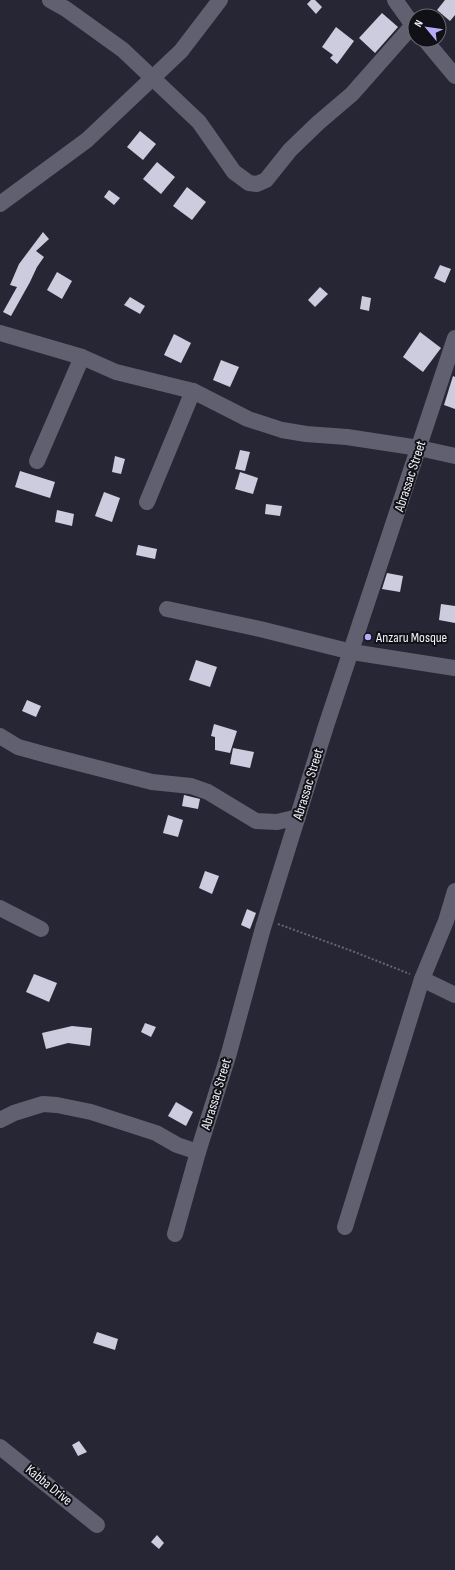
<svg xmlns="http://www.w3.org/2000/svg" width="455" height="1570" viewBox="0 0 455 1570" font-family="'Sofia Sans Condensed',sans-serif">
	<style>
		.building { fill: #cdccde }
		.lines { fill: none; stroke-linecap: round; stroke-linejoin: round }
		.path { stroke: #676773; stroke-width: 2; stroke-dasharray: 2 2; stroke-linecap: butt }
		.minor { stroke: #616070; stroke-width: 16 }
		.poi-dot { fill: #b4acf9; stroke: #111016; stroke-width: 1.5 }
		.labels { text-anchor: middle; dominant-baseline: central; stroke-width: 4; stroke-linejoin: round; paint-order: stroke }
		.street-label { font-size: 14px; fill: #f0f0f9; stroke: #111016 }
		.poi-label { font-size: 14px; fill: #f0f0f9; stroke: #111016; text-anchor: start }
	</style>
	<rect width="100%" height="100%" fill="#272634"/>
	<g class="building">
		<polygon points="311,0 315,0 322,7 316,14 307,4"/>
		<polygon points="445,0 455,0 455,15 450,21 437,10"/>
		<polygon points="382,13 398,27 375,53 359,38"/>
		<polygon points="336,27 354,41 337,64 330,58 333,55 322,47"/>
		<polygon points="140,131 156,144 143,160 127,147"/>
		<polygon points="157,162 175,177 161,194 143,179"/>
		<polygon points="187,187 206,202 192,220 173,206"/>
		<polygon points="109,190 120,198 114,205 104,197"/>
		<polygon points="43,232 49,239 36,251 44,257 37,267 30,282 11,316 3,312 17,287 10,285 19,264"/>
		<polygon points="440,265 451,269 445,283 434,278"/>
		<polygon points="57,272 72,281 62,299 47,290"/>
		<polygon points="320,287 328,294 315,307 308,300"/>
		<polygon points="362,296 371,298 369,311 360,309"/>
		<polygon points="130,297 145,306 140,314 124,305"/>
		<polygon points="420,332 441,348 423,372 403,357"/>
		<polygon points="174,334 191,343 181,363 164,355"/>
		<polygon points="221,360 239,367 230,387 213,380"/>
		<polygon points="453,376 455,377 455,409 444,405"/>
		<polygon points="240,450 250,452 245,471 235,469"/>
		<polygon points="115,456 125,459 121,474 112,472"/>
		<polygon points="20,471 55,482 50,498 15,487"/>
		<polygon points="240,472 258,478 253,494 235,489"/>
		<polygon points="104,492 120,498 112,522 95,516"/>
		<polygon points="266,504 282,506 280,516 265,514"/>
		<polygon points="57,510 74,514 72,526 55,522"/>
		<polygon points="138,545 157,549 155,559 136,555"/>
		<polygon points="387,573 403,576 400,592 382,589"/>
		<polygon points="441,604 455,606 455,623 439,620"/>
		<polygon points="196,660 217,667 210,687 189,680"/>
		<polygon points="27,700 41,706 36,717 22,711"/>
		<polygon points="214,724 237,731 230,753 215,750 215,737 211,736"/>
		<polygon points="233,748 254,752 250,768 230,764"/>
		<polygon points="184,795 200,799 198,809 182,806"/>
		<polygon points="168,815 183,820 178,837 163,833"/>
		<polygon points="205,871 219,876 212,894 199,888"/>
		<polygon points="247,909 256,913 250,929 241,925"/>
		<polygon points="34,974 57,983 49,1002 26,992"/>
		<polygon points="145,1023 156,1027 151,1037 141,1032"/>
		<polygon points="72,1026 92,1028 90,1046 68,1043 46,1049 42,1033"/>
		<polygon points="176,1102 193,1112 186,1126 168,1116"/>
		<polygon points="97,1332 118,1339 115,1350 93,1343"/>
		<polygon points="79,1441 87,1452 78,1456 72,1445"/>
		<polygon points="157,1535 164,1543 159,1549 151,1542"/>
	</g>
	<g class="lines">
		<polyline class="path" points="278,924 352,951 410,974"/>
		<g class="minor">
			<polyline points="50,0 66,9 123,50 199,122 234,172 249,183 257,184 266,180 290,150 318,123 352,94 413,25"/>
			<polyline points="395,0 415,28"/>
			<polyline points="425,40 455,76"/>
			<polyline points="0,204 87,140 181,51 220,0"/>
			<polyline points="0,333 82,357 116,372 193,391 248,419 282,430 306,434 347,437 419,448 455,456"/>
			<polyline points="37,461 82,357"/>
			<polyline points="147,502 193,391"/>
			<polyline points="167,609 260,629 352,652 455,668"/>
			<polyline points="0,736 18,747 47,755 152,782 191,786 208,792 256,821 277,822 298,817"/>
			<polyline points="455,891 446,921 422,979 455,995"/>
			<polyline points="0,908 41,929"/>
			<polyline points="0,1120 14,1113 43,1104 57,1105 91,1112 156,1133 177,1145 198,1152"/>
			<polyline points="345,1227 422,979"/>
			<polyline points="175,1234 198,1152 229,1053 263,928 326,726 455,338"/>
			<polyline points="0,1447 97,1525"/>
		</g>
	</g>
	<circle class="poi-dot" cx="368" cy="637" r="4"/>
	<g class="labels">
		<g class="street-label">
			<text transform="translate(410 476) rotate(-72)">Abrassac Street</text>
			<text transform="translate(308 784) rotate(-73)">Abrassac Street</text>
			<text transform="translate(216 1094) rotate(-73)">Abrassac Street</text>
			<text transform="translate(49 1485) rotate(39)">Kabba Drive</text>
		</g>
		<g class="poi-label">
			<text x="376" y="637">Anzaru Mosque</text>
		</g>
	</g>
	<g transform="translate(427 28) rotate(299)"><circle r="19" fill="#111016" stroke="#6a6a71"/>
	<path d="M0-3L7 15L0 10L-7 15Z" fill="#b4acf9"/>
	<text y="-6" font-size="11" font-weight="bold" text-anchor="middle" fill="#f0f0f9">N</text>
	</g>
</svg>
